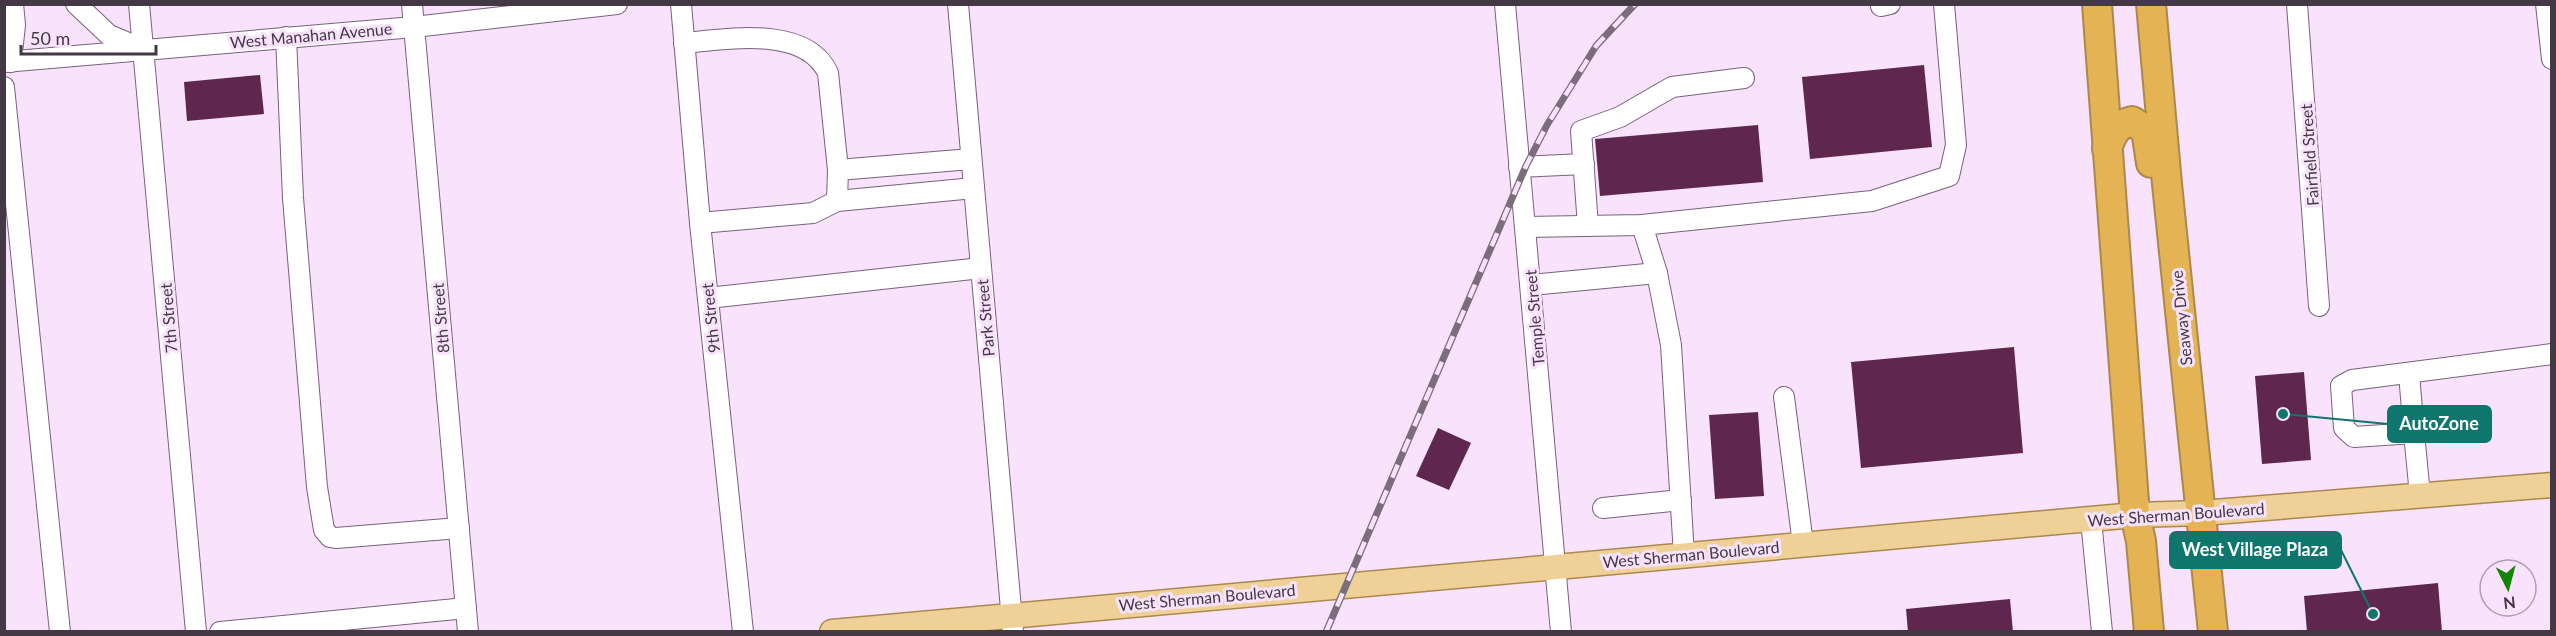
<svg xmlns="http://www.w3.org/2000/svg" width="2556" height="636" viewBox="0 0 2556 636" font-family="Lato,sans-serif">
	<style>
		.building { fill: #5f274d }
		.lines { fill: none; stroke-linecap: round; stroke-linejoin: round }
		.minor-casing { stroke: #79607d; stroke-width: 22 }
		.major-casing { stroke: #ac884e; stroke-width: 27 }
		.highway-casing { stroke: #ac884e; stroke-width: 32 }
		.minor { stroke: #fff; stroke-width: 20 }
		.major { stroke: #efd198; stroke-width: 24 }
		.highway { stroke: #e4b353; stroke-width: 28 }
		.rail-casing { stroke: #7c6d7d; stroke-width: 7 }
		.rail { stroke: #f9e2fc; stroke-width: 4.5; stroke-dasharray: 14; stroke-linecap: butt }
		.labels { text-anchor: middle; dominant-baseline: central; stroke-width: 6; stroke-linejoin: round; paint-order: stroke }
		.street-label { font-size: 16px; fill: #433844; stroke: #f9e2fc }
		.leader { fill: none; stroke: #0f766e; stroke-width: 2 }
		.callout-dot { fill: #0f766e; stroke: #f9e2fc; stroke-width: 2 }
		.callout { fill: #0f766e; stroke: #0f766e; stroke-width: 2 }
		.callout-label { font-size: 18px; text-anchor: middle; font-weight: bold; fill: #fff }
	</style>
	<rect width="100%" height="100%" fill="#f9e2fc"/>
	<g class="building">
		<polygon points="1924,65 1932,147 1810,159 1802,77"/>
		<polygon points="260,75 264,114 187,121 184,82"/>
		<polygon points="1758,125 1763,182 1600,196 1595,139"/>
		<polygon points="2014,347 2023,453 1861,468 1851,362"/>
		<polygon points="2304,372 2311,460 2262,464 2255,376"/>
		<polygon points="1758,412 1764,496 1715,499 1709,415"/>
		<polygon points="1438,428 1471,443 1449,490 1416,476"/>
		<polygon points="2438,583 2442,632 2307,632 2304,596"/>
		<polygon points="2010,599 2013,632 1908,632 1906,609"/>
	</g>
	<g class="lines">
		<g class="minor-casing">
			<g id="minor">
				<polyline points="76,4 109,35 140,48"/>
				<polyline points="139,4 196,632"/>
				<polyline points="412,4 468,632"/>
				<polyline points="681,4 700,223 743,632"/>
				<polyline points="958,4 1013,632"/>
				<polyline points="1505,4 1561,632"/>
				<polyline points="2297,4 2319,306"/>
				<polyline points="2546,4 2552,59"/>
				<polyline points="1881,6 1890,4"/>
				<polyline points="286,37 293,198 317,487 324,530 330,537 336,538 459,528"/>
				<path d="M 684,43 C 727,39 806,25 828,73 L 838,170"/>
				<polyline points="4,62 414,27 617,4"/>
				<polyline points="11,62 15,25 13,4"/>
				<polyline points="4,87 60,632"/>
				<polyline points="1519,167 1584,164"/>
				<polyline points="837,201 974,188"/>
				<polyline points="700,223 813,213 837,201 838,170 971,159"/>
				<polyline points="1642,225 1657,273 1671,345 1684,555"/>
				<polyline points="1588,226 1581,131 1620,117 1672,87 1744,78"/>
				<polyline points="1525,227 1642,225 1872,201 1949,176 1956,145 1944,4"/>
				<polyline points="1531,285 1657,273"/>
				<polyline points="708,298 981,268"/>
				<polyline points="2409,374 2414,433"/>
				<polyline points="1784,397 1803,544"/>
				<polyline points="2420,495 2414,433 2354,437 2344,428 2341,386 2352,380 2552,354"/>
				<polyline points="1603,508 1681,500"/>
				<polyline points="2091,520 2102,632"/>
				<polyline points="220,632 466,608"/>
			</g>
		</g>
		<g class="major-casing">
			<polyline id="major" points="832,632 2135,515 2202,513 2552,485"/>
		</g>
		<g class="highway-casing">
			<g id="highway">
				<polyline points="2097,4 2135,515 2141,541 2149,632"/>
				<polyline points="2151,4 2167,184 2213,632"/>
				<path d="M 2107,149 C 2112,134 2116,125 2132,121 L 2146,130 L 2151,163"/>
			</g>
		</g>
		<use href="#minor" class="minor"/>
		<use href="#major" class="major"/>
		<use href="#highway" class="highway"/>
		<g class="rail-casing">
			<polyline id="rail" points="1326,632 1526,166 1547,125 1596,46 1635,4"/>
		</g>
		<use href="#rail" class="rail"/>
	</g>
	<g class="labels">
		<g class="street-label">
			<text transform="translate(311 35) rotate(-5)">West Manahan Avenue</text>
			<text transform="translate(2309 155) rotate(-94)">Fairfield Street</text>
			<text transform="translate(168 318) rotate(-95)">7th Street</text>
			<text transform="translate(440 318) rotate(-95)">8th Street</text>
			<text transform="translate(710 318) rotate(-96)">9th Street</text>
			<text transform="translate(985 318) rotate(-95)">Park Street</text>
			<text transform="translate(1534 318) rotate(-95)">Temple Street</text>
			<text transform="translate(2181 318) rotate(-96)">Seaway Drive</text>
			<text transform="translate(2176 514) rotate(-4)">West Sherman Boulevard</text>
			<text transform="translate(1691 554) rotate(-5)">West Sherman Boulevard</text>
			<text transform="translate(1207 597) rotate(-5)">West Sherman Boulevard</text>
		</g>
	</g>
	<path class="leader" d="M2283 414L2388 424M2373 614L2341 550"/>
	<g class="callout-dot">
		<circle cx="2283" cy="414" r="6"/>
		<circle cx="2373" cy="614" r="6"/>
	</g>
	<g class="callout">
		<rect x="2388" y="406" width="103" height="36" rx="6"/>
		<rect x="2170" y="532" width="171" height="36" rx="6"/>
	</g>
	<g class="callout-label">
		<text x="2439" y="430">AutoZone</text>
		<text x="2255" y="556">West Village Plaza</text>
	</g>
	<rect width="2556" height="636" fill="none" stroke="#433844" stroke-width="12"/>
	<g transform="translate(2508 588) rotate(174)"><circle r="28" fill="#f9e2fc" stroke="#b09eb2" stroke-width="1.5"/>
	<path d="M0-4.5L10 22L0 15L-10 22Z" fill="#0e8400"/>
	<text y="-9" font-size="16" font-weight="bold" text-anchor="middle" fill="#433844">N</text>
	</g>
	<path d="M21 45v9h135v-9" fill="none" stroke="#433844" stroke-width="3"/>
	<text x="30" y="45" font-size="18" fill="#433844" stroke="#f9e2fc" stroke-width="4.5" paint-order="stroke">50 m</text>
</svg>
